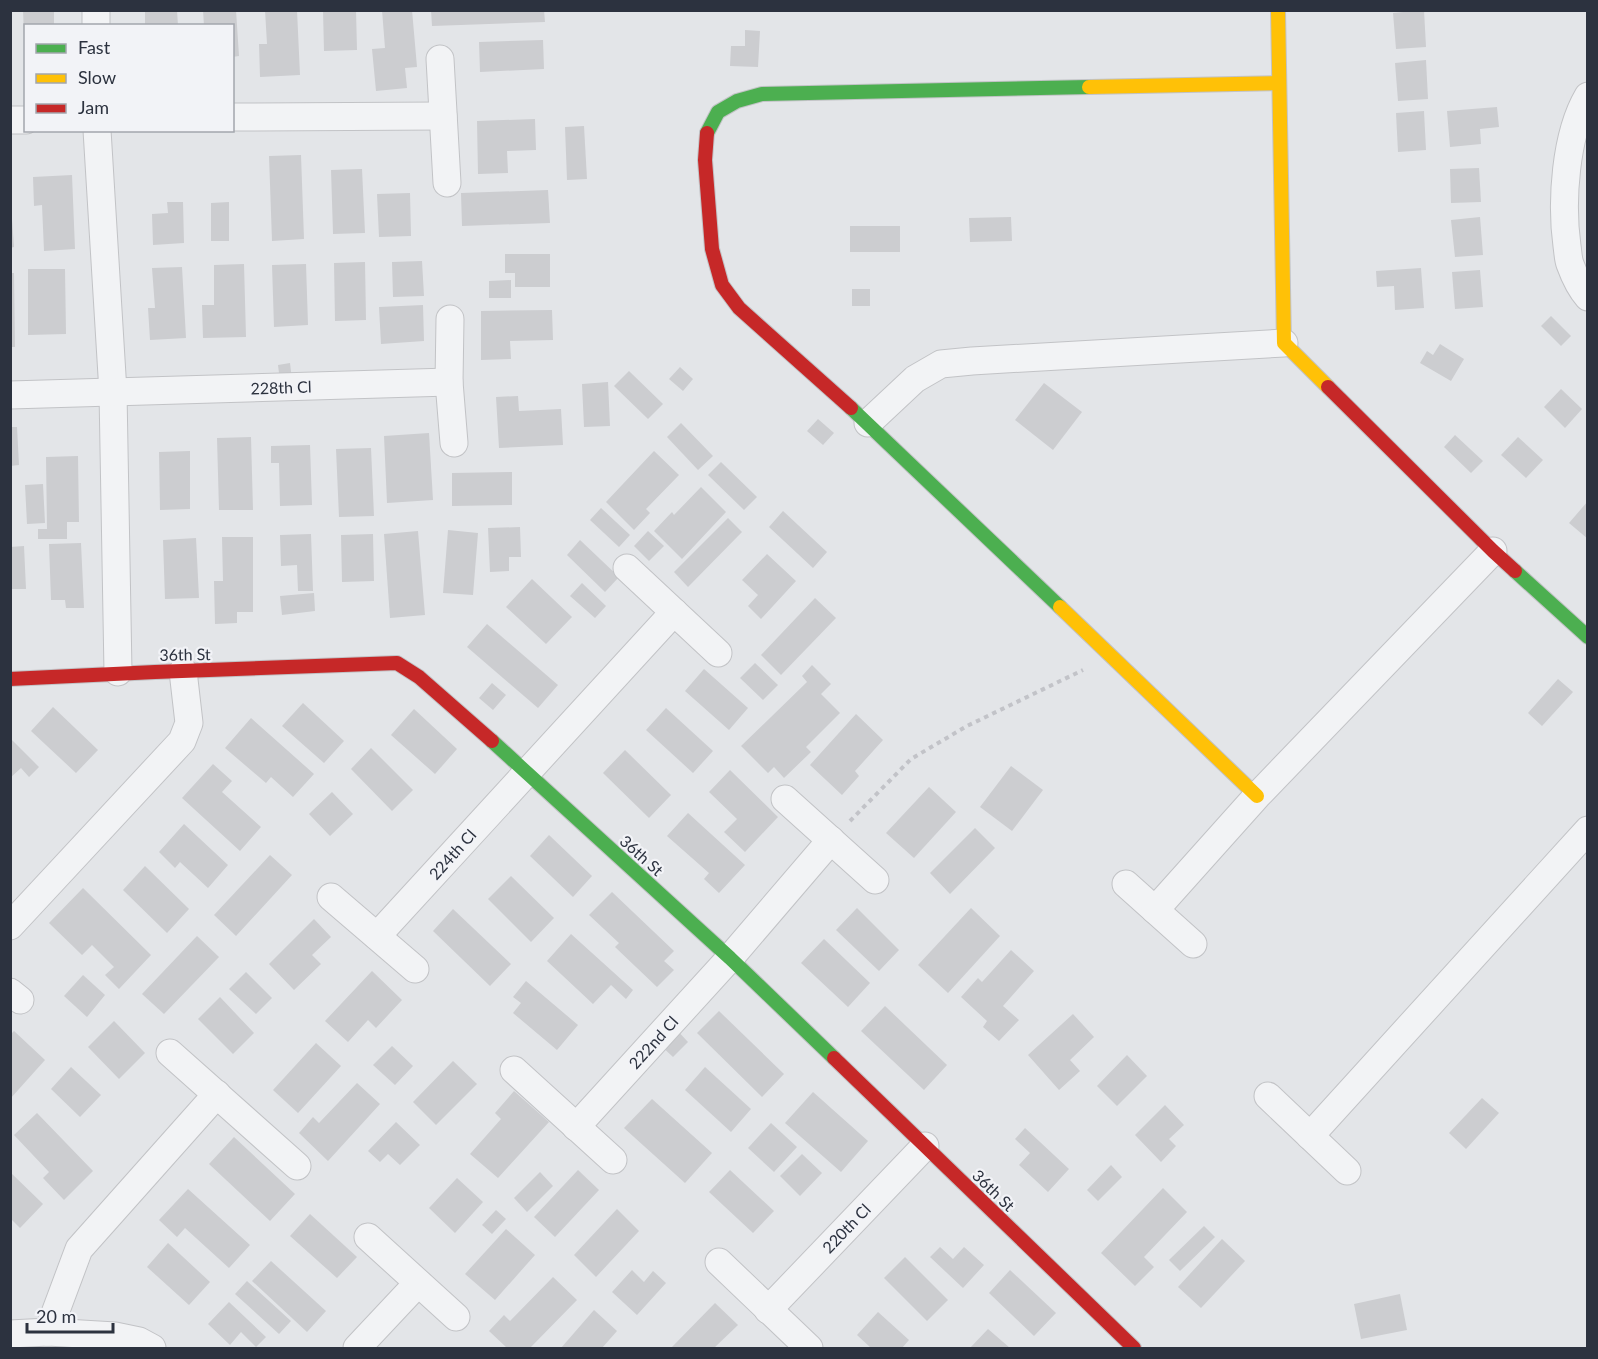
<svg xmlns="http://www.w3.org/2000/svg" width="1598" height="1359" viewBox="0 0 1598 1359" font-family="Lato,sans-serif">
	<style>
		.building { fill: #cccdd0 }
		.lines { fill: none; stroke-linecap: round; stroke-linejoin: round }
		.street-casing { stroke: #c2c3c6; stroke-width: 29 }
		.fast-casing { stroke: #c2c3c6; stroke-width: 16 }
		.slow-casing { stroke: #c2c3c6; stroke-width: 16 }
		.jam-casing { stroke: #c2c3c6; stroke-width: 16 }
		.path { stroke: #c2c3c8; stroke-width: 4; stroke-dasharray: 4.5 4.5; stroke-linecap: butt }
		.street { stroke: #f2f3f5; stroke-width: 27 }
		.fast { stroke: #4caf50; stroke-width: 14 }
		.slow { stroke: #ffc107; stroke-width: 14 }
		.jam { stroke: #c62828; stroke-width: 14 }
		.labels { text-anchor: middle; dominant-baseline: central; stroke-width: 4.5; stroke-linejoin: round; paint-order: stroke }
		.street-label { font-size: 16px; fill: #2c323f; stroke: #f2f3f7 }
	</style>
	<rect width="100%" height="100%" fill="#e3e5e8"/>
	<g class="building">
		<polygon points="23,10 54,10 54,26 26,26 26,35 24,35"/>
		<polygon points="145,10 177,10 178,26 145,26"/>
		<polygon points="203,10 236,10 239,56 232,57 232,26 204,26"/>
		<polygon points="265,10 297,10 300,75 260,77 259,44 267,44"/>
		<polygon points="323,10 356,10 357,50 324,51"/>
		<polygon points="382,10 412,10 417,67 405,68 407,88 376,91 372,49 385,48"/>
		<polygon points="431,10 544,10 545,22 432,26"/>
		<polygon points="1424,10 1426,47 1396,49 1393,13"/>
		<polygon points="745,30 760,31 758,67 730,66 731,46 745,46"/>
		<polygon points="543,40 544,69 480,72 479,42"/>
		<polygon points="1426,60 1428,99 1398,101 1395,63"/>
		<polygon points="1497,107 1499,127 1480,129 1481,144 1450,147 1447,111"/>
		<polygon points="1424,111 1426,150 1398,152 1396,113"/>
		<polygon points="535,119 536,150 507,151 508,173 478,174 477,121"/>
		<polygon points="584,126 587,179 567,180 565,127"/>
		<polygon points="301,155 304,239 272,241 269,156"/>
		<polygon points="1479,168 1481,202 1451,203 1450,169"/>
		<polygon points="362,169 365,233 333,234 331,170"/>
		<polygon points="72,175 75,249 44,251 42,205 34,206 33,177"/>
		<polygon points="548,190 550,223 462,226 461,193"/>
		<polygon points="410,193 411,236 379,237 377,194"/>
		<polygon points="167,202 183,202 184,243 153,245 152,214 168,213"/>
		<polygon points="229,202 229,241 211,241 211,203"/>
		<polygon points="1011,217 1012,241 970,242 969,218"/>
		<polygon points="1480,217 1483,255 1455,257 1451,220"/>
		<polygon points="10,219 12,219 14,247 10,248"/>
		<rect x="850" y="226" width="50" height="26"/>
		<polygon points="505,254 550,254 550,287 515,287 515,273 505,273"/>
		<polygon points="422,261 424,296 393,297 392,262"/>
		<polygon points="365,262 366,320 335,321 334,263"/>
		<polygon points="244,264 246,337 203,338 202,305 214,305 214,265"/>
		<polygon points="306,264 308,325 274,327 272,265"/>
		<polygon points="182,267 186,338 150,340 148,308 155,308 152,268"/>
		<polygon points="1421,268 1424,308 1395,310 1394,286 1377,287 1376,271"/>
		<polygon points="28,269 65,269 66,334 28,335"/>
		<polygon points="1480,270 1483,307 1455,309 1452,272"/>
		<polygon points="10,273 14,273 15,347 10,347"/>
		<polygon points="511,280 511,298 489,298 489,281"/>
		<rect x="852" y="289" width="18" height="17"/>
		<polygon points="423,305 424,341 381,344 379,307"/>
		<polygon points="552,310 553,340 510,341 511,359 481,360 481,311"/>
		<polygon points="1551,316 1571,336 1561,346 1541,326"/>
		<polygon points="1440,344 1464,359 1451,381 1420,363 1427,351 1433,355"/>
		<polygon points="290,363 292,380 280,381 278,365"/>
		<polygon points="680,367 693,379 683,391 669,379"/>
		<polygon points="629,371 663,404 648,419 614,386"/>
		<polygon points="608,382 610,426 584,427 582,384"/>
		<polygon points="1044,383 1082,412 1053,450 1015,420"/>
		<polygon points="1561,389 1582,409 1565,428 1544,407"/>
		<polygon points="518,396 519,411 561,409 563,445 499,448 496,397"/>
		<polygon points="818,419 834,433 823,445 807,431"/>
		<polygon points="681,423 713,456 698,470 667,437"/>
		<polygon points="10,427 17,427 19,465 10,466"/>
		<polygon points="429,433 433,500 387,503 384,436"/>
		<polygon points="1455,435 1483,461 1471,473 1444,447"/>
		<polygon points="251,437 253,510 219,510 217,438"/>
		<polygon points="1518,437 1543,460 1526,478 1501,455"/>
		<polygon points="310,445 312,505 280,506 279,463 271,463 271,446"/>
		<polygon points="371,448 374,516 339,517 336,449"/>
		<polygon points="190,451 190,509 160,510 159,452"/>
		<polygon points="654,451 679,475 646,509 650,513 634,530 606,502"/>
		<polygon points="78,456 79,522 67,522 67,539 38,539 38,529 47,529 46,457"/>
		<polygon points="721,462 757,497 744,510 708,475"/>
		<polygon points="512,472 512,505 452,506 452,473"/>
		<polygon points="43,484 45,523 27,524 25,485"/>
		<polygon points="701,487 726,512 682,559 654,531 672,512 674,515"/>
		<polygon points="1588,501 1588,539 1569,523"/>
		<polygon points="601,508 630,535 619,547 590,520"/>
		<polygon points="783,511 827,552 813,568 769,527"/>
		<polygon points="728,518 742,532 688,587 674,572"/>
		<polygon points="520,527 521,557 509,557 509,571 490,572 488,528"/>
		<polygon points="448,530 478,533 473,595 443,593"/>
		<polygon points="418,531 425,615 390,618 384,534"/>
		<polygon points="648,531 664,546 649,561 634,546"/>
		<polygon points="311,534 313,591 298,591 297,565 281,566 280,535"/>
		<polygon points="373,534 374,581 342,582 341,535"/>
		<polygon points="222,537 253,537 253,612 237,612 237,623 215,624 214,581 223,581"/>
		<polygon points="196,538 199,598 165,599 163,540"/>
		<polygon points="580,540 619,577 605,592 567,555"/>
		<polygon points="81,543 84,608 66,608 65,600 51,600 49,544"/>
		<polygon points="24,546 26,589 10,589 10,547"/>
		<polygon points="767,554 796,581 761,619 748,606 758,595 742,580"/>
		<polygon points="532,579 572,617 546,644 506,607"/>
		<polygon points="582,583 606,606 595,618 570,596"/>
		<polygon points="314,593 315,611 282,615 280,596"/>
		<polygon points="815,598 836,618 781,675 761,655"/>
		<polygon points="487,624 558,685 538,708 467,647"/>
		<polygon points="755,663 778,685 763,700 740,678"/>
		<polygon points="812,665 831,684 821,694 840,713 806,747 811,752 784,778 774,767 768,773 741,746 807,682 802,676"/>
		<polygon points="704,669 748,708 729,730 685,691"/>
		<polygon points="1558,679 1573,692 1542,726 1528,713"/>
		<polygon points="492,683 506,695 493,710 479,698"/>
		<polygon points="303,703 344,741 324,763 282,726"/>
		<polygon points="53,707 98,750 76,773 31,731"/>
		<polygon points="666,708 713,751 693,773 646,730"/>
		<polygon points="414,709 457,749 435,774 391,735"/>
		<polygon points="856,714 883,740 855,771 859,776 842,795 810,765"/>
		<polygon points="251,718 314,774 293,797 271,777 266,783 225,748"/>
		<polygon points="10,738 39,767 29,777 21,768 10,778"/>
		<polygon points="371,748 413,790 392,811 351,769"/>
		<polygon points="625,750 671,795 649,818 603,773"/>
		<polygon points="213,764 232,781 222,792 261,827 240,851 182,798"/>
		<polygon points="1011,766 1043,790 1012,831 980,807"/>
		<polygon points="730,770 778,817 745,852 724,832 737,819 709,792"/>
		<polygon points="929,787 956,812 914,858 886,833"/>
		<polygon points="332,792 353,814 330,836 309,814"/>
		<polygon points="688,813 745,865 719,893 704,879 709,873 667,836"/>
		<polygon points="184,824 228,865 208,888 180,862 175,868 159,852"/>
		<polygon points="975,828 995,848 950,894 930,873"/>
		<polygon points="549,835 592,876 573,897 530,856"/>
		<polygon points="270,855 292,875 236,936 214,915"/>
		<polygon points="145,866 189,909 167,933 123,890"/>
		<polygon points="511,876 554,918 531,942 488,899"/>
		<polygon points="83,888 151,955 119,989 105,975 114,967 92,945 82,955 49,923"/>
		<polygon points="612,892 674,951 664,961 674,970 657,987 615,947 619,943 589,915"/>
		<polygon points="857,908 899,950 879,971 836,930"/>
		<polygon points="971,908 1000,936 948,993 918,965"/>
		<polygon points="453,909 511,964 490,986 433,931"/>
		<polygon points="314,919 331,937 312,955 321,964 294,990 269,964"/>
		<polygon points="571,934 633,990 626,999 611,985 593,1004 547,961"/>
		<polygon points="197,936 219,957 164,1014 142,994"/>
		<polygon points="824,939 870,983 848,1007 801,963"/>
		<polygon points="1011,950 1034,971 1003,1006 1019,1020 999,1041 983,1027 987,1021 961,997 978,978 982,982"/>
		<polygon points="372,971 402,1000 376,1028 368,1020 348,1042 325,1021"/>
		<polygon points="246,972 272,998 256,1014 229,989"/>
		<polygon points="83,975 105,995 87,1017 64,996"/>
		<polygon points="526,981 578,1025 557,1050 513,1013 521,1003 513,997"/>
		<polygon points="220,997 254,1033 233,1054 198,1019"/>
		<polygon points="885,1006 947,1065 924,1090 861,1031"/>
		<polygon points="719,1011 784,1074 762,1097 697,1033"/>
		<polygon points="1073,1014 1094,1037 1070,1060 1080,1071 1059,1090 1028,1055"/>
		<polygon points="114,1021 145,1053 119,1079 88,1047"/>
		<polygon points="675,1028 688,1042 673,1057 659,1044"/>
		<polygon points="14,1031 45,1060 10,1099 10,1035"/>
		<polygon points="316,1043 341,1066 298,1113 273,1090"/>
		<polygon points="392,1046 413,1066 395,1085 373,1065"/>
		<polygon points="1127,1055 1147,1076 1117,1106 1097,1086"/>
		<polygon points="453,1061 477,1084 436,1125 413,1102"/>
		<polygon points="71,1067 101,1095 80,1117 51,1089"/>
		<polygon points="705,1067 751,1109 731,1132 685,1090"/>
		<polygon points="357,1083 380,1104 328,1161 299,1133 313,1117 319,1123"/>
		<polygon points="514,1091 549,1122 498,1178 470,1154 501,1119 495,1113"/>
		<polygon points="813,1092 868,1141 841,1172 785,1123"/>
		<polygon points="1482,1098 1499,1113 1466,1149 1449,1133"/>
		<polygon points="652,1099 712,1153 685,1183 624,1128"/>
		<polygon points="1165,1105 1184,1125 1169,1139 1176,1146 1161,1162 1135,1135"/>
		<polygon points="37,1113 93,1171 64,1200 43,1178 49,1172 14,1135"/>
		<polygon points="396,1122 420,1145 400,1165 388,1154 380,1162 368,1151"/>
		<polygon points="771,1123 797,1147 774,1172 748,1148"/>
		<polygon points="1025,1128 1069,1169 1048,1192 1019,1165 1030,1153 1015,1139"/>
		<polygon points="234,1137 295,1194 270,1221 209,1164"/>
		<polygon points="802,1154 822,1173 800,1196 780,1176"/>
		<polygon points="1111,1165 1122,1177 1098,1201 1087,1190"/>
		<polygon points="578,1170 599,1190 555,1237 534,1217"/>
		<polygon points="730,1170 774,1211 753,1233 709,1192"/>
		<polygon points="10,1172 43,1204 20,1228 10,1218"/>
		<polygon points="540,1172 553,1186 527,1212 514,1198"/>
		<polygon points="457,1178 483,1202 455,1233 429,1208"/>
		<polygon points="1163,1188 1187,1212 1144,1257 1154,1267 1135,1286 1101,1253"/>
		<polygon points="188,1189 250,1245 229,1268 185,1228 177,1237 159,1220"/>
		<polygon points="617,1209 639,1231 596,1277 574,1255"/>
		<polygon points="496,1210 506,1219 492,1234 482,1225"/>
		<polygon points="310,1214 357,1257 337,1278 290,1236"/>
		<polygon points="1204,1226 1215,1237 1180,1271 1169,1260"/>
		<polygon points="506,1229 535,1255 495,1300 465,1274"/>
		<polygon points="1222,1239 1245,1261 1201,1308 1178,1287"/>
		<polygon points="168,1243 210,1282 189,1305 147,1267"/>
		<polygon points="940,1247 953,1259 964,1247 984,1265 963,1288 930,1257"/>
		<polygon points="905,1257 948,1300 927,1321 884,1278"/>
		<polygon points="271,1261 326,1311 307,1332 252,1281"/>
		<polygon points="632,1270 644,1282 653,1271 666,1283 637,1315 612,1292"/>
		<polygon points="1010,1270 1056,1313 1034,1336 989,1293"/>
		<polygon points="553,1277 577,1300 530,1348 507,1348 489,1331 504,1315 510,1321"/>
		<polygon points="247,1281 291,1321 279,1334 235,1294"/>
		<polygon points="1400,1294 1407,1330 1361,1339 1354,1304"/>
		<polygon points="229,1302 266,1337 256,1347 241,1332 230,1345 208,1324"/>
		<polygon points="715,1303 738,1325 714,1348 671,1348"/>
		<polygon points="594,1310 617,1331 602,1348 561,1348"/>
		<polygon points="878,1312 909,1340 902,1348 871,1348 857,1335"/>
		<polygon points="988,1329 1010,1348 970,1348"/>
	</g>
	<g class="lines">
		<g class="street-casing">
			<g id="street">
				<polyline points="96,10 96,26"/>
				<polyline points="440,59 447,183"/>
				<path d="M 1588,96 C 1565,135 1561,202 1567,246 C 1568,252 1568,259 1570,264 C 1574,275 1580,288 1588,297"/>
				<polyline points="232,117 443,116"/>
				<polyline points="10,120 26,120"/>
				<polyline points="97,130 113,392 118,672"/>
				<polyline points="450,319 449,382 454,443"/>
				<polyline points="10,395 449,382"/>
				<polyline points="868,423 915,379 941,364 972,361 1284,343"/>
				<polyline points="627,568 718,653"/>
				<polyline points="785,799 875,880"/>
				<polyline points="1126,884 1193,944"/>
				<polyline points="331,897 415,969"/>
				<polyline points="1155,910 1257,796 1493,551"/>
				<polyline points="10,926 182,741 189,723 183,671"/>
				<polyline points="377,936 674,612"/>
				<polyline points="10,992 20,1000"/>
				<polyline points="170,1053 297,1166"/>
				<polyline points="514,1070 613,1160"/>
				<polyline points="1268,1096 1347,1171"/>
				<polyline points="576,1127 730,958 831,840"/>
				<polyline points="1310,1136 1588,830"/>
				<polyline points="368,1237 456,1317"/>
				<polyline points="719,1262 809,1348"/>
				<polyline points="768,1310 925,1146"/>
				<polyline points="48,1332 79,1249 217,1094"/>
				<polyline points="10,1334 48,1332 115,1336 139,1341 152,1348"/>
				<polyline points="357,1348 418,1283"/>
			</g>
		</g>
		<g class="fast-casing">
			<g id="fast">
				<polyline points="707,133 718,112 737,101 762,94 1089,87"/>
				<polyline points="851,408 1060,607"/>
				<polyline points="1515,571 1588,637"/>
				<polyline points="492,741 730,958 834,1058"/>
			</g>
		</g>
		<g class="slow-casing">
			<g id="slow">
				<polyline points="1278,10 1284,343 1328,387"/>
				<polyline points="1089,87 1279,83"/>
				<polyline points="1060,607 1257,796"/>
			</g>
		</g>
		<g class="jam-casing">
			<g id="jam">
				<polyline points="707,133 705,160 712,249 722,285 739,308 851,408"/>
				<polyline points="1328,387 1493,551 1515,571"/>
				<polyline points="10,679 155,672 397,663 419,677 492,741"/>
				<polyline points="834,1058 1134,1348"/>
			</g>
		</g>
		<polyline class="path" points="850,821 911,759 967,726 1083,670"/>
		<use href="#street" class="street"/>
		<use href="#fast" class="fast"/>
		<use href="#slow" class="slow"/>
		<use href="#jam" class="jam"/>
	</g>
	<g class="labels">
		<g class="street-label">
			<text transform="translate(281 387) rotate(-2)">228th Cl</text>
			<text transform="translate(185 654) rotate(-1)">36th St</text>
			<text transform="translate(452 854) rotate(-48)">224th Cl</text>
			<text transform="translate(642 855) rotate(42)">36th St</text>
			<text transform="translate(653 1042) rotate(-48)">222nd Cl</text>
			<text transform="translate(994 1190) rotate(44)">36th St</text>
			<text transform="translate(846 1228) rotate(-46)">220th Cl</text>
		</g>
	</g>
	<rect width="1598" height="1359" fill="none" stroke="#2c323f" stroke-width="24"/>
	<rect x="24" y="24" width="210" height="108" fill="#f2f3f7" stroke="#a3a6ad" stroke-width="1.5"/>
	<rect x="36" y="44" width="30" height="9" fill="#4caf50" stroke="#a3a6ad" stroke-width="1.5"/>
	<text x="78" y="54" font-size="18" fill="#2c323f">Fast</text>
	<rect x="36" y="74" width="30" height="9" fill="#ffc107" stroke="#a3a6ad" stroke-width="1.5"/>
	<text x="78" y="84" font-size="18" fill="#2c323f">Slow</text>
	<rect x="36" y="104" width="30" height="9" fill="#c62828" stroke="#a3a6ad" stroke-width="1.5"/>
	<text x="78" y="114" font-size="18" fill="#2c323f">Jam</text>
	<path d="M27 1323v9h86v-9" fill="none" stroke="#2c323f" stroke-width="3"/>
	<text x="36" y="1323" font-size="18" fill="#2c323f" stroke="#f2f3f7" stroke-width="4.5" paint-order="stroke">20 m</text>
</svg>
